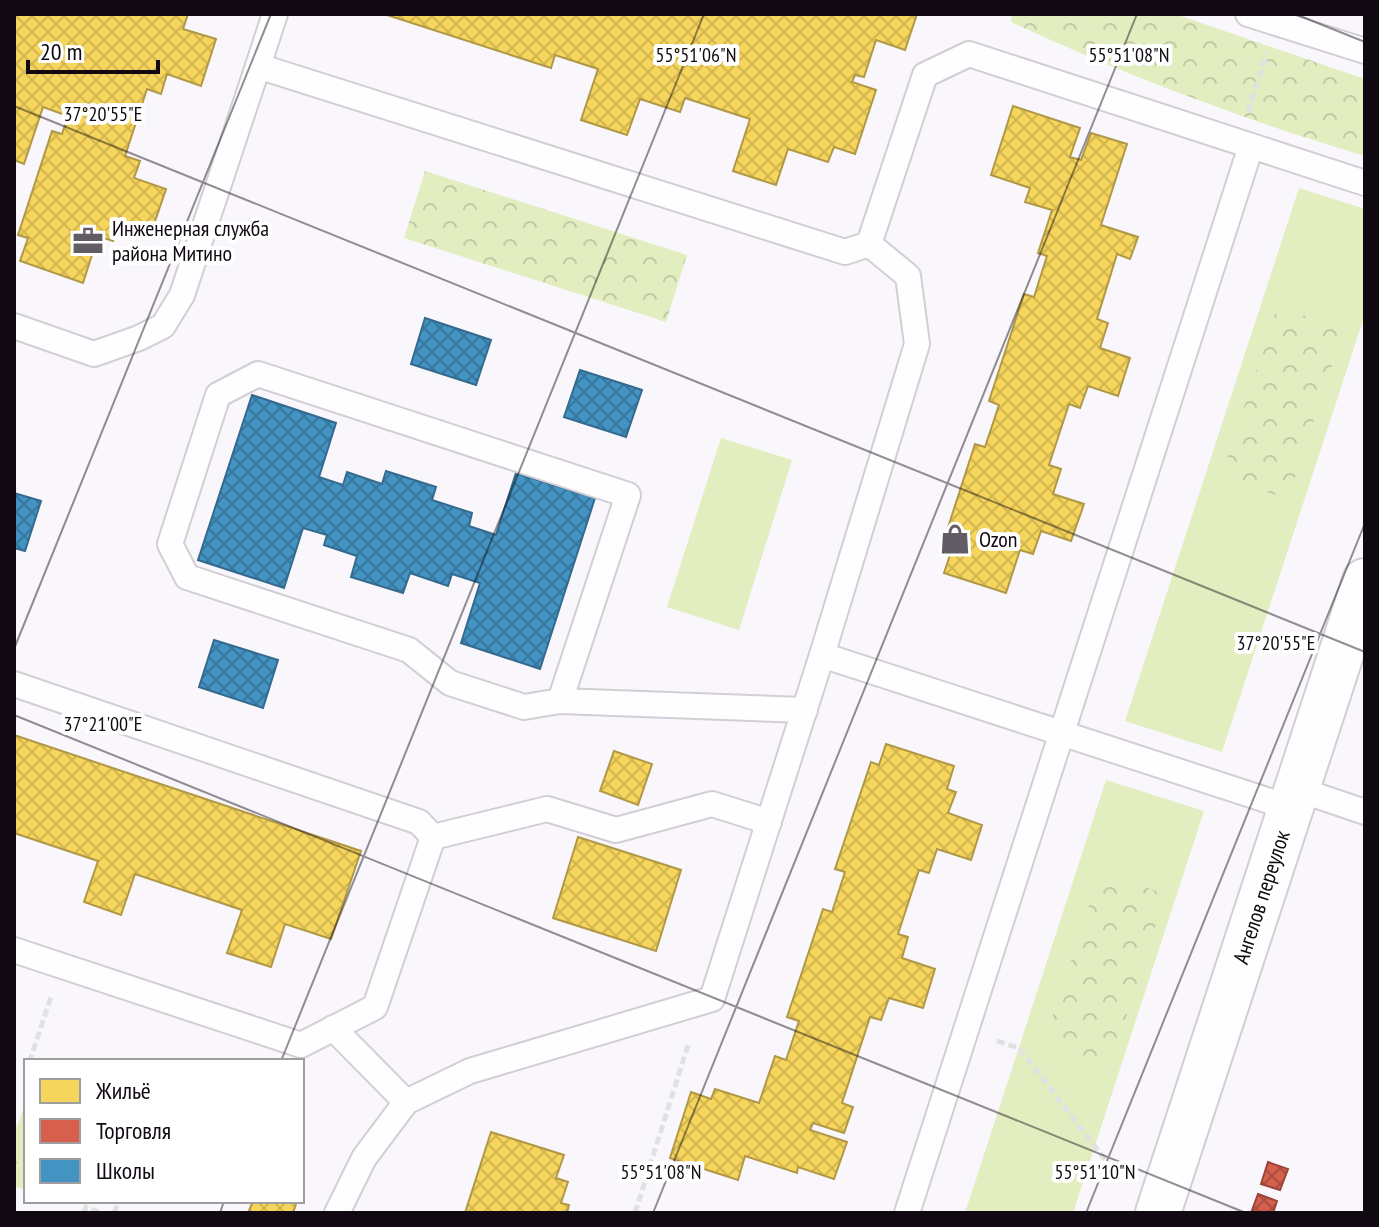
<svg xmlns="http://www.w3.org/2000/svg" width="1379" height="1227" viewBox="0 0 1379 1227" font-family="'PT Sans Narrow',sans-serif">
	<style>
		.green { fill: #e2edc0 }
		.forest { fill: url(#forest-crowns) }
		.homes { fill: url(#homes-cross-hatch); stroke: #b19846; stroke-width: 2 }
		.shops { fill: url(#shops-cross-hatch); stroke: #9b463b; stroke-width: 2 }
		.schools { fill: url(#schools-cross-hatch); stroke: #346a8e; stroke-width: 2 }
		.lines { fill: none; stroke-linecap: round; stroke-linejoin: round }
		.lane-casing { stroke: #d3ced6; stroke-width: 28 }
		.street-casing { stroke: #d3ced6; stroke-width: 48 }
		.path { stroke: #e2e1e2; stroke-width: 5; stroke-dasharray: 8 4; stroke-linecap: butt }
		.lane { stroke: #fefefe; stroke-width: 24 }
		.street { stroke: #fefefe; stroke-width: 44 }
		.ticks { fill: none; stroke: #100912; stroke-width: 2; stroke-opacity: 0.45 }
		.labels { text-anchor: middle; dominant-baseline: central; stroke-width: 8; stroke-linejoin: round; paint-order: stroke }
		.poi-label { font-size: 22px; fill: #100912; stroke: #fff; text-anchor: start }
		.street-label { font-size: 22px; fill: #100912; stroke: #fff }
		.ticks-label { font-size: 20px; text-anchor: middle; fill: #100912; stroke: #fff; stroke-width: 8; stroke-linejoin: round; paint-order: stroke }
	</style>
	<defs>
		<pattern id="forest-crowns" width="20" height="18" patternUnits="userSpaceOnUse" patternTransform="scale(2)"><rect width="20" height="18" fill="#e2edc0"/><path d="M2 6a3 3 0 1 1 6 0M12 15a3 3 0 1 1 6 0" fill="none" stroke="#c1caa4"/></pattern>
		<pattern id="homes-cross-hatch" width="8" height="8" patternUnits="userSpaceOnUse" patternTransform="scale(2)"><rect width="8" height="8" fill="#f6d55c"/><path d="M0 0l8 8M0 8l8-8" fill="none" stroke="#d2b64f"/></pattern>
		<pattern id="shops-cross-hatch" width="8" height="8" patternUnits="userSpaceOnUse" patternTransform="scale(2)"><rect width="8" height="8" fill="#d6604d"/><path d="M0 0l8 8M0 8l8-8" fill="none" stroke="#ac4d3f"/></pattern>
		<pattern id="schools-cross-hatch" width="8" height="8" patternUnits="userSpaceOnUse" patternTransform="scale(2)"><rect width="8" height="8" fill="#4393c3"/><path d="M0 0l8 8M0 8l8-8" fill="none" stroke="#37769d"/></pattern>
	</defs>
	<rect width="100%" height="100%" fill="#f9f7fb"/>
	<g class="green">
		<polygon points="1299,188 1365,209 1365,314 1222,752 1125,721"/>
		<polygon points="721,438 792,460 739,630 667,607"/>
		<polygon points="1106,780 1204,811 1073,1213 965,1213"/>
	</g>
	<g class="forest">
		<path d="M 1012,14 L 1175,14 L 1365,79 L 1365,156 C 1244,120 1125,75 1011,22 Z"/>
		<polygon points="425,171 687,255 666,322 404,238"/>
		<polygon points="1277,307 1344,328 1288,499 1221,477"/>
		<polygon points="1100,872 1166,894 1111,1064 1044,1043"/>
		<polygon points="26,1101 26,1190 14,1186 14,1135"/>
	</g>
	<g class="homes">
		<polygon points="14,14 188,14 183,29 216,39 201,86 167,74 161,94 147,89 125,156 140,161 134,178 166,189 151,233 119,222 113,241 98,236 83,283 20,261 28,238 18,235 52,131 62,134 68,116 43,107 24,164 14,160"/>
		<polygon points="384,14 917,14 905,50 876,40 864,77 855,75 852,82 876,90 855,154 834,147 828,162 788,149 776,185 733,171 750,119 685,98 680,112 640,99 627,135 581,120 598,69 555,55 551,68"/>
		<polygon points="1013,106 1080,128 1070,157 1081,160 1091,133 1127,144 1101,225 1138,237 1130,259 1117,254 1097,319 1108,323 1100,348 1130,358 1118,396 1088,386 1080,408 1069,404 1049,465 1061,469 1053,494 1084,504 1071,541 1041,531 1033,554 1020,550 1006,593 944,573 950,555 940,552 975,444 985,447 999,405 989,401 1024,294 1034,297 1047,256 1038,253 1052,210 1025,202 1030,188 991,175"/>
		<polygon points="14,735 361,851 331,939 285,924 271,967 227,953 242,910 135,874 121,915 84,902 98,861 14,833"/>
		<polygon points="886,744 954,766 947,789 956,792 948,813 982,825 971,860 937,849 929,873 919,870 898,934 908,937 902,958 935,969 923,1008 889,998 881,1020 870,1017 842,1103 853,1107 844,1133 813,1123 810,1130 847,1142 834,1179 798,1167 797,1173 745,1156 738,1180 670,1158 691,1092 711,1099 715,1089 759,1103 775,1056 786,1060 799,1021 787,1017 823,909 832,912 845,872 835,869 871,762 879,765"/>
		<polygon points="614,751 652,764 638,805 600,791"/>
		<polygon points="578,837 681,870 656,951 553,918"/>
		<polygon points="491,1132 564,1155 556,1178 568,1182 561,1203 569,1205 567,1213 465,1213"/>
		<polygon points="253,1201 297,1201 293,1213 248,1213"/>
	</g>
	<g class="shops">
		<polygon points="1268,1162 1288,1169 1280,1190 1261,1184"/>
		<polygon points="1258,1194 1277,1201 1273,1213 1251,1213"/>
	</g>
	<g class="schools">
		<polygon points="425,318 491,340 476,385 411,364"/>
		<polygon points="580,370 642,390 626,437 564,417"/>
		<polygon points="252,395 336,423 319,477 343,485 347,472 382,484 386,471 436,487 432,500 472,513 469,526 496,535 516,473 595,498 540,669 461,643 480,583 452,574 448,586 410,573 403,593 351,577 357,556 324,545 327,535 303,528 284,588 198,560"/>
		<polygon points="14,493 41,501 25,551 14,548"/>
		<polygon points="214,640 278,660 263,708 199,687"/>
	</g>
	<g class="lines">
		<g class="lane-casing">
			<g id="lane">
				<polyline points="1248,14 1365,51"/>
				<polyline points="258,66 275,14"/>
				<polyline points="14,326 94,354 139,338 163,326 182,295 258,66 845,252 869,244 925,75 969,54 1365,183"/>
				<polyline points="822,655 1291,808"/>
				<polyline points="14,684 419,822 433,837 375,1007 301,1045 14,950"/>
				<polyline points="560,701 628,495 258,374 218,395 170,544 187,577 409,650 450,683 524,707 560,701 805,710"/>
				<polyline points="1297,789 1365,812"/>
				<polyline points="433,837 547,809 616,830 712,804 769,822"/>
				<polyline points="333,1028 406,1102"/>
				<polyline points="337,1213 364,1158 406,1102 470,1071 712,999 822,655 917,344 908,276 869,244"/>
				<polyline points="907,1213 1251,146"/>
			</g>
		</g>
		<g class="street-casing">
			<polyline id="street" points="1158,1213 1365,581"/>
		</g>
		<g class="path">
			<polyline points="1248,112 1267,53"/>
			<polyline points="997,1041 1019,1048 1107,1162"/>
			<polyline points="32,1061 30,1060 51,997"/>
			<polyline points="84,1213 86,1207 102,1213"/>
			<polyline points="114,1213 119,1201"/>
			<polyline points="635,1213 689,1042"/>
		</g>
		<use href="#lane" class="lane"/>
		<use href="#street" class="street"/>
	</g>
	<path class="ticks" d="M 1295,14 L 1365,42M 14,106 L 1365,652M 14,649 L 271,14M 14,715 L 1246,1213M 281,1061 L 704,14M 220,1213 L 224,1201M 653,1213 L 1137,14M 1086,1213 L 1365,523"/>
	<defs>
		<g id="office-bare" transform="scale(2.4)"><path d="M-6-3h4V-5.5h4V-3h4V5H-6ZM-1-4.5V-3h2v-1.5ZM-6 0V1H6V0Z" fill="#625c64" stroke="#fff" stroke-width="2.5" paint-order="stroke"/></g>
		<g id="shop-bare" transform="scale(2.4)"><path d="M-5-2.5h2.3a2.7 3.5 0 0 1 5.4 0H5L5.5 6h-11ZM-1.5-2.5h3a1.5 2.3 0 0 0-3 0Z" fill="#625c64" stroke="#fff" stroke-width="2.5" paint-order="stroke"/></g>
	</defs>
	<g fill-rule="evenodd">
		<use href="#office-bare" x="88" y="241"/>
		<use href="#shop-bare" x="955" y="539"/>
	</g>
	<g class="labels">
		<g class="poi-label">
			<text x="112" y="228">Инженерная служба<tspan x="112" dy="25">района Митино</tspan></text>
			<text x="979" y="539">Ozon</text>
		</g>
		<g class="street-label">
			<text transform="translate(1261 897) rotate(-72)">Ангелов переулок</text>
		</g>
	</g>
	<g class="ticks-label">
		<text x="696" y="62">55°51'06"N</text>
		<text x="1129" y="62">55°51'08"N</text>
		<text x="103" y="121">37°20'55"E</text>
		<text x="1276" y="650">37°20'55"E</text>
		<text x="103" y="731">37°21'00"E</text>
		<text x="661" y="1179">55°51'08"N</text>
		<text x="1095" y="1179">55°51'10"N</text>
	</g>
	<rect width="1379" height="1227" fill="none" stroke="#100912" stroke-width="32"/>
	<rect x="24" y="1059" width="280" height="144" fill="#ffffff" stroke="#9f9da0" stroke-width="2"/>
	<rect x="40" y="1079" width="40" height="24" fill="#f6d55c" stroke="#9f9da0" stroke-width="2"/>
	<text x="96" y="1099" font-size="24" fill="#100912">Жильё</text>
	<rect x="40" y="1119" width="40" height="24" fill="#d6604d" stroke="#9f9da0" stroke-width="2"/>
	<text x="96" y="1139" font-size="24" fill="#100912">Торговля</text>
	<rect x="40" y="1159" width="40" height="24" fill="#4393c3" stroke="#9f9da0" stroke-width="2"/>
	<text x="96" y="1179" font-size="24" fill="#100912">Школы</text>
	<path d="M28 60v12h130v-12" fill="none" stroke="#100912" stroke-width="4"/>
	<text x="40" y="60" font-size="24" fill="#100912" stroke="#ffffff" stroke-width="6" paint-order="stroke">20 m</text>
</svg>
